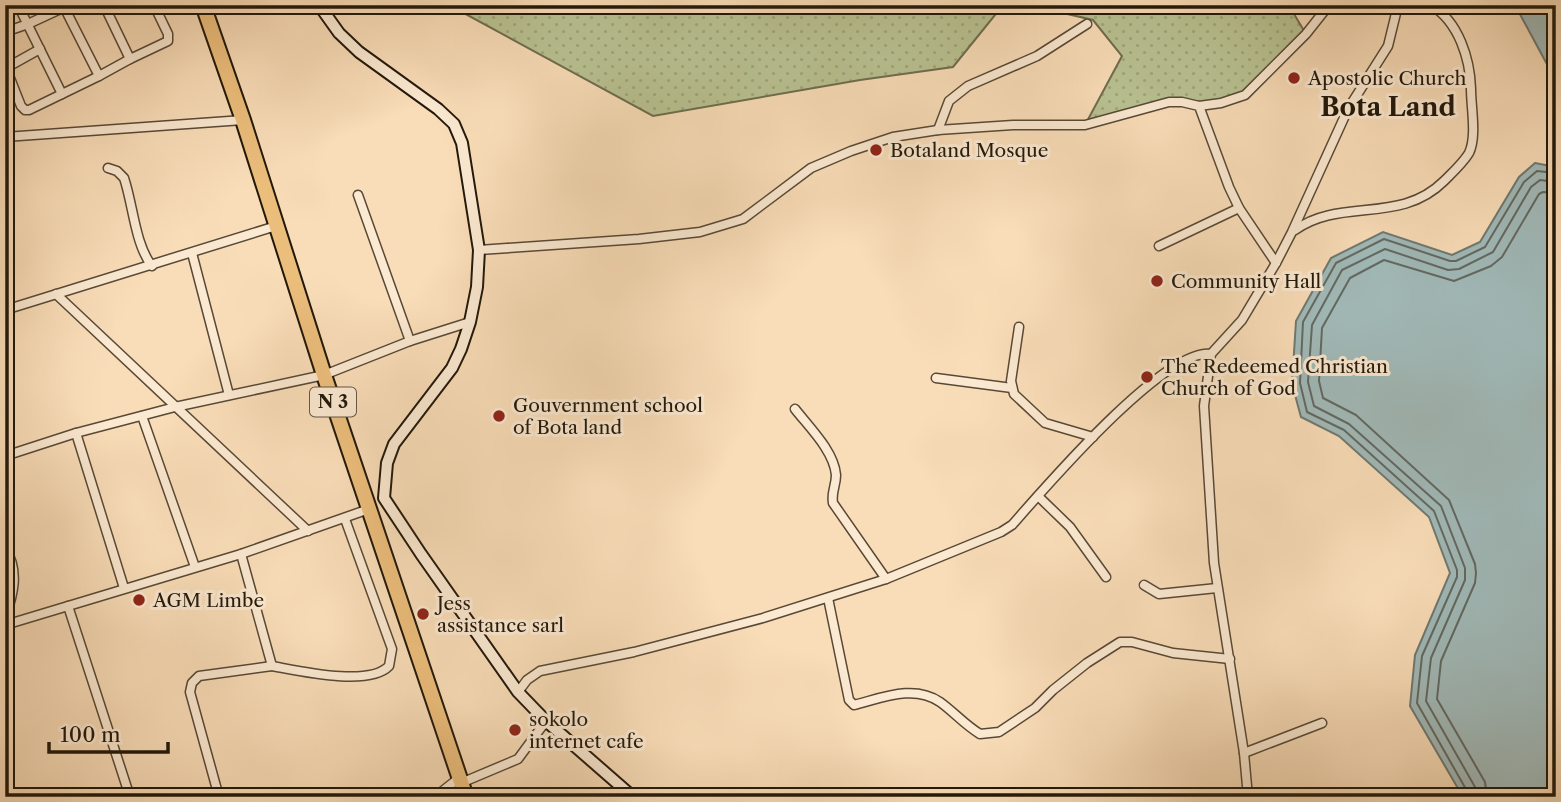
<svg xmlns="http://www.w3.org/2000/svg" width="1561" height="802" viewBox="0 0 1561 802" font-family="'Libre Caslon Text',serif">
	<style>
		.grass { fill: url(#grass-dots); stroke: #6e6d4e; stroke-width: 2 }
		.water { fill: #a1bab9; stroke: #6e7973; stroke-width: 2 }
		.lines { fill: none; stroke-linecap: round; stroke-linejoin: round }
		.shore { stroke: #626962; stroke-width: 2 }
		.street-casing { stroke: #584936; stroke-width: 11 }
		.secondary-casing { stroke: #22180a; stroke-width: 14 }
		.highway-casing { stroke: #22180a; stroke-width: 18 }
		.street { stroke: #fbe9d1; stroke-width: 8 }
		.secondary { stroke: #fbe9d1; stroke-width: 10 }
		.highway { stroke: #ecbe7c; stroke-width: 14 }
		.poi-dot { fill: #8f2418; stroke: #fbe9d1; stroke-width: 2.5 }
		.labels { text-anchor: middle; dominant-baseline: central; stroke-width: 6; stroke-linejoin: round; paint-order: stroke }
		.shield { fill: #fbe9d1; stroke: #635746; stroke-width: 2 }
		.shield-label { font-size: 18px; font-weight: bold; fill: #22180a }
		.poi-label { font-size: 19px; fill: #22180a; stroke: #fbe9d1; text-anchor: start }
		.district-label { font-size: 26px; font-weight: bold; fill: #22180a; stroke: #fbe9d1 }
	</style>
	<defs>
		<pattern id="grass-dots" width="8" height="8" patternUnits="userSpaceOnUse" patternTransform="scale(1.75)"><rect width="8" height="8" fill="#b9c292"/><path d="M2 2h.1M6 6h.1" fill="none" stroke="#9fa67d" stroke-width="1.8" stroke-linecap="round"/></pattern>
	</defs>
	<rect width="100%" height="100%" fill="#f9ddb8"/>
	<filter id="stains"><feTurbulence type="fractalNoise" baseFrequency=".00286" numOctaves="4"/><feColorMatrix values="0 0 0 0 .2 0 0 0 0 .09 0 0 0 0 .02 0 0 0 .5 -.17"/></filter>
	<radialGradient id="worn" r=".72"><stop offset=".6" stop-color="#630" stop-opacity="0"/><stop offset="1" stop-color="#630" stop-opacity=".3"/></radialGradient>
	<polygon class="grass" points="449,5 1300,5 1294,14 1306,34 1245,95 1187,105 1178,102 1085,125 1122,56 1093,20 1037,7 999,10 953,67 860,80 653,116"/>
	<g class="water">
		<polygon points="1515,5 1556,5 1556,82 1556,81"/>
		<polygon points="1535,163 1556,167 1556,797 1463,797 1410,706 1415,655 1450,573 1429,517 1339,436 1301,417 1292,384 1296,321 1331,258 1383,232 1452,255 1480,242 1519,177"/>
	</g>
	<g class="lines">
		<g class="shore">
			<polyline points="1468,797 1467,791 1417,703 1422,656 1457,577 1457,570 1434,511 1344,430 1307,412 1300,383 1303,322 1336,263 1384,239 1450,261 1456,261 1485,247 1524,182 1537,171 1556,173"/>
			<polyline points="1477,797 1475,787 1426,701 1431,658 1465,580 1465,568 1441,506 1349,424 1314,406 1308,382 1312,325 1342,270 1385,249 1448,270 1459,269 1493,252 1531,187 1540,180 1556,182"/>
			<polyline points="1487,797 1485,782 1437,699 1441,661 1475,583 1476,573 1475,564 1449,500 1356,415 1323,398 1319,381 1322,328 1350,278 1384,260 1454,281 1491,266 1502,257 1539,194 1543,192 1556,193"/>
		</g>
		<g class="street-casing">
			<g id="street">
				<polyline points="18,5 62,94 99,76 63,5"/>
				<polyline points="104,5 130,59 168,41 168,34 154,5"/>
				<polyline points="5,32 28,24 69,5"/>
				<polyline points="40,49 6,68 21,106 25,110 29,110 62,94"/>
				<polyline points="99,76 130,59"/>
				<polyline points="1199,106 1221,103 1245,95 1306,34 1329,5"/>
				<polyline points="938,130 949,101 968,86 1037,56 1087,24"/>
				<polyline points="5,137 243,120"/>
				<path d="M 108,168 L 117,171 L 124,178 C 133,204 135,245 152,266"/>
				<polyline points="358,195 410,341"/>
				<path d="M 1295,230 C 1341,197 1400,225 1444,181 C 1452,173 1463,163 1469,153 C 1477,136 1471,108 1471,89 C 1470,59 1459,22 1431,5"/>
				<polyline points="1159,246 1239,208"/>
				<polyline points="479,250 639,239 700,232 743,219 811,168 851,151 893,137 938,130 1013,125 1085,125 1169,102 1182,102 1199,106 1229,187 1239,208 1276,263"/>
				<polyline points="192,253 229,395"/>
				<polyline points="56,294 308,531"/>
				<polyline points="5,310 276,226"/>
				<polyline points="1019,327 1011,381 1014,394 1045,423 1093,437"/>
				<polyline points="936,378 1012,388"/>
				<path d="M 795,409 C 809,427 834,451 836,475 C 836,486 831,492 833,503 L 886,579"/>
				<polyline points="142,416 195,567"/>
				<polyline points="76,433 124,588"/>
				<polyline points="5,456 76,433 175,407 324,375 410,341 470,322"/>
				<polyline points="1038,496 1070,527 1106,577"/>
				<path d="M 5,548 C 20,571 13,595 5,619"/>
				<path d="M 241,554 L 272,666 C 300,671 369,687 389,666 L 392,649 L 345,519"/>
				<polyline points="1144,585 1159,594 1217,588"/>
				<path d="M 828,598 L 849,700 L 854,705 C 882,698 914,684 940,702 C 954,712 965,725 980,734 L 999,732 L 1035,708 L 1053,690 L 1087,663 L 1120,642 L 1132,642 L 1173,653 L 1230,659"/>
				<polyline points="68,606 130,797"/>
				<polyline points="5,625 241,554 369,509"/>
				<path d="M 518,692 L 527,680 L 540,671 L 634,652 L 763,618 L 886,579 L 1001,532 L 1012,525 C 1044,489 1165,347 1211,354"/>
				<polyline points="1244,753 1322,723"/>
				<polyline points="461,783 518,759 546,721"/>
				<polyline points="219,797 190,692 192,683 199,676 272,666"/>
				<polyline points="435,797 459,778"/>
				<polyline points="1248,797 1244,753 1214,563 1204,406 1211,354 1242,320 1276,263 1292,232 1348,109 1388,46 1398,5"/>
			</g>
		</g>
		<g class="secondary-casing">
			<polyline id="secondary" points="319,5 339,33 359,52 438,109 454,124 462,143 479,250 477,287 470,322 461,349 452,368 394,444 387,463 384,498 421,554 518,692 546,721 633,797"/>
		</g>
		<g class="highway-casing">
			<polyline id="highway" points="203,5 243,120 324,375 466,797"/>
		</g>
		<use href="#street" class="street"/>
		<use href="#secondary" class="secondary"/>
		<use href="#highway" class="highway"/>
	</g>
	<g class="poi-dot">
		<circle cx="1294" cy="78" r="7"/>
		<circle cx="876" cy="150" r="7"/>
		<circle cx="1157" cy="281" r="7"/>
		<circle cx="1147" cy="377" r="7"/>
		<circle cx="499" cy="416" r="7"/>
		<circle cx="139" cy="600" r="7"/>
		<circle cx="423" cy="614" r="7"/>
		<circle cx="515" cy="730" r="7"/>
	</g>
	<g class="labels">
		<rect class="shield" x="310" y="387.5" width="46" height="29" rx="5"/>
		<g class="shield-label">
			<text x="333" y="402">N 3</text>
		</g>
		<g class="poi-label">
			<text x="1308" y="78">Apostolic Church</text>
			<text x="890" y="150">Botaland Mosque</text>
			<text x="1171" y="281">Community Hall</text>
			<text x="1161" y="366">The Redeemed Christian<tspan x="1161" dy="22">Church of God</tspan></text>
			<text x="513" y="405">Gouvernment school<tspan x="513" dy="22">of Bota land</tspan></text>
			<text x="153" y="600">AGM Limbe</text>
			<text x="437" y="603">Jess<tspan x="437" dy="22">assistance sarl</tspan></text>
			<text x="529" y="719">sokolo<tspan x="529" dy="22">internet cafe</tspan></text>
		</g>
		<g class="district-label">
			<text x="1388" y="107">Bota Land</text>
		</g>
	</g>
	<rect width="1561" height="802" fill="none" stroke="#f9ddb8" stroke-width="28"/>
	<rect x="7" y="7" width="1547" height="788" fill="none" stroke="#22180a" stroke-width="3.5"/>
	<rect x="14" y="14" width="1533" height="774" fill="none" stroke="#22180a" stroke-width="2"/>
	<path d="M49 742v10h119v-10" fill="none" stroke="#22180a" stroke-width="3.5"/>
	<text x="60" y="742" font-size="21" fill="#22180a" stroke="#fbe9d1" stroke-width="5" paint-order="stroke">100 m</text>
	<rect width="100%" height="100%" filter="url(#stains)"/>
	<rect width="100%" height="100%" fill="url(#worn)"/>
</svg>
